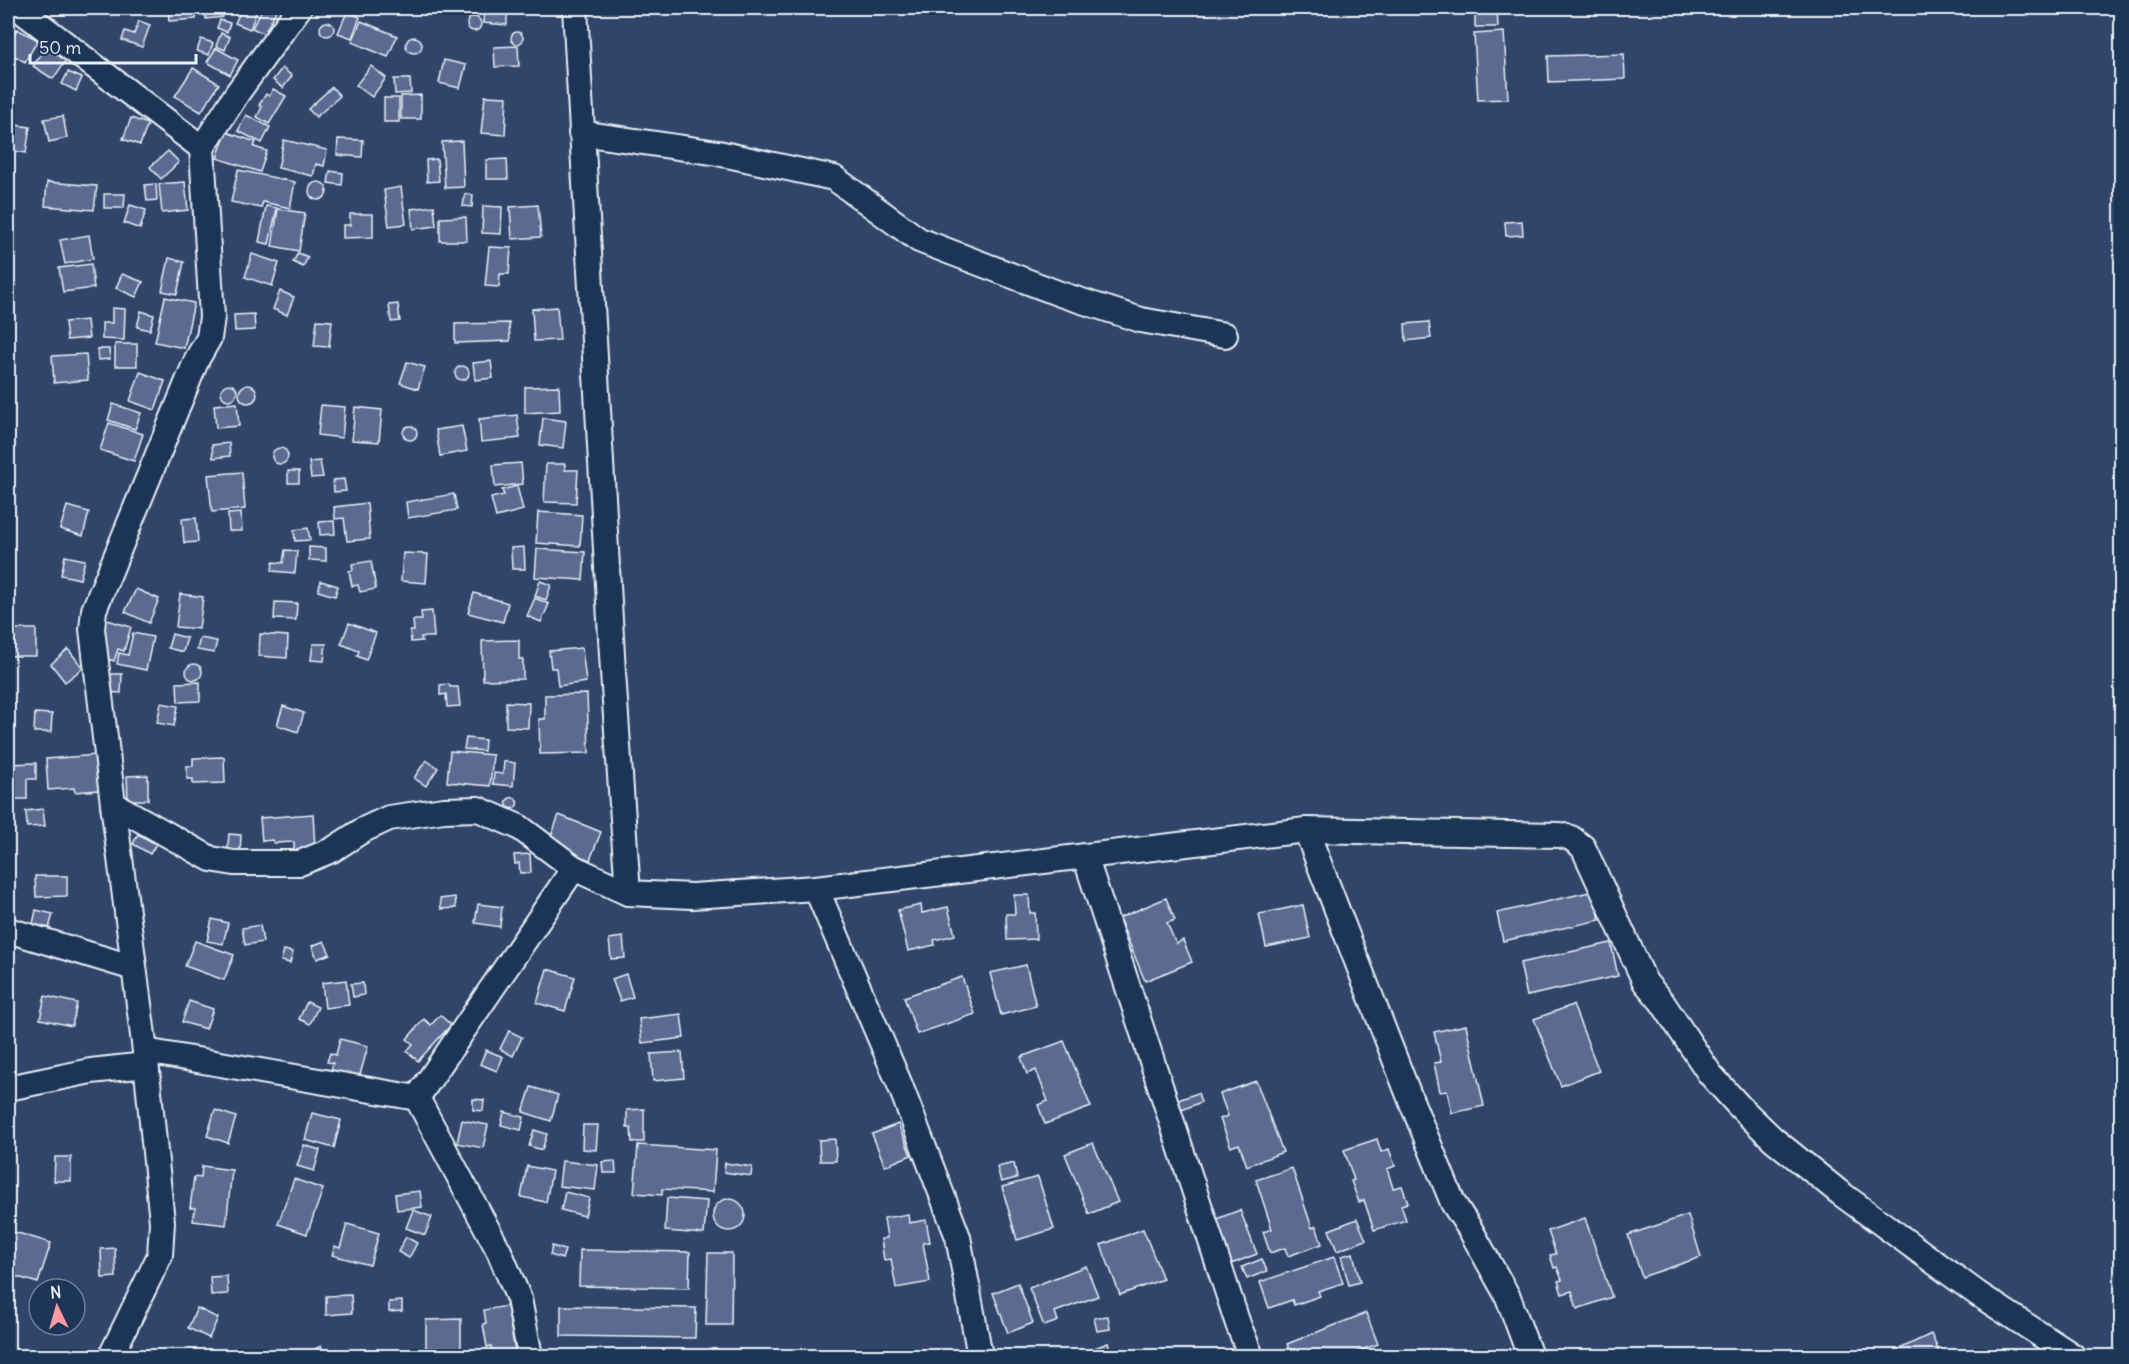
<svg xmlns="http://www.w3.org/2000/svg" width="2129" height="1364" viewBox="0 0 2129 1364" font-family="Delius,sans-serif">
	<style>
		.building { fill: #5b6a92; stroke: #e8f1f8; stroke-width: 1.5 }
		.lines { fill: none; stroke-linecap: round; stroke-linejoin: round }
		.minor-casing { stroke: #e8f1f8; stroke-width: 28 }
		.minor { stroke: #1d3557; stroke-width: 24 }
	</style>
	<rect width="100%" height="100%" fill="#304569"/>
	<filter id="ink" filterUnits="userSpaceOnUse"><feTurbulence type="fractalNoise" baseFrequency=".0167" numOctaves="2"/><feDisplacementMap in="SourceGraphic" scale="12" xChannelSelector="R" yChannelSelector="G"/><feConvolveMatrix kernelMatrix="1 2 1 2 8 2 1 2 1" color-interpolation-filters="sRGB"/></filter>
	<g filter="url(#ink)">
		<g class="building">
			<polygon points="168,8 196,8 196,19 169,21"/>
			<polygon points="205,8 222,8 223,17 206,19"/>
			<polygon points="242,8 258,8 250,29 235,23"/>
			<polygon points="263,8 277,9 264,34 252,28"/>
			<polygon points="484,8 507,8 507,25 483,23"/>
			<polygon points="1475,8 1497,8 1498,27 1475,27"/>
			<polygon points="347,12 360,17 352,38 338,33"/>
			<circle cx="474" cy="24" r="7"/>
			<polygon points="220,20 230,23 227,32 217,28"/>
			<polygon points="139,21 150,25 142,47 122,40 125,31 134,34"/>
			<polygon points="361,21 397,36 388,57 352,42"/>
			<circle cx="327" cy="29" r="7"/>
			<polygon points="17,29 38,40 25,62 8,52 8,46"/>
			<circle cx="517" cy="38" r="6"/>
			<polygon points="1504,32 1508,99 1478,100 1474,34"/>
			<polygon points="221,33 230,37 225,50 216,46"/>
			<circle cx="414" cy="45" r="8"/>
			<polygon points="201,39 213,43 209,55 197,51"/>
			<polygon points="47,46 67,59 53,79 33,66"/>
			<polygon points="518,46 519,66 495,67 494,47"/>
			<polygon points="216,48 238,60 230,75 207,62"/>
			<polygon points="1624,54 1625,79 1549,82 1548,56"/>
			<polygon points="444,60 466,65 460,88 439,83"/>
			<polygon points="371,66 386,78 372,97 356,85"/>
			<polygon points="193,68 219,84 201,112 175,96"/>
			<polygon points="282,68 292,76 283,88 273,80"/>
			<polygon points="68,72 82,78 76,91 62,84"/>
			<polygon points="394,79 410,79 411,93 395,94"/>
			<polygon points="332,87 340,96 316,117 308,109"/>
			<polygon points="273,89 286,96 269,124 257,117 262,107 259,105 266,94 269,96"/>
			<polygon points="421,95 421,119 401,119 401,96"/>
			<polygon points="485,96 507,97 505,135 481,133"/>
			<rect x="384" y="98" width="15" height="24"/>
			<polygon points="246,115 270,127 262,143 238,131"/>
			<polygon points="63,116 67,138 49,142 44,119"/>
			<polygon points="131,118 148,124 140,145 123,139"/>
			<polygon points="8,124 30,127 26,153 8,150"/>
			<polygon points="226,132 256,142 254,147 267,151 260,172 217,158"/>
			<polygon points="338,139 363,140 362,157 337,155"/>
			<polygon points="284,140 327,150 324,166 316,164 313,176 278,168"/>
			<polygon points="462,141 464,187 445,188 442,142"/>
			<polygon points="168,151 179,162 161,179 150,167"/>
			<polygon points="437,159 439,181 427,182 426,160"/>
			<polygon points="507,159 508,179 486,179 486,160"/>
			<polygon points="238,170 295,182 290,208 263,202 261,208 231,202"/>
			<polygon points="330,171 343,173 342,185 328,183"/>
			<circle cx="318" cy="191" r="9"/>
			<polygon points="47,182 97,186 94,210 45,206"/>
			<polygon points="185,182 188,210 162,213 159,184"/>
			<polygon points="156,184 157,200 147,201 145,185"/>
			<polygon points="8,186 13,186 14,209 8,209"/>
			<polygon points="401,187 406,224 389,226 384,190"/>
			<polygon points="104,194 125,194 124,208 104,208"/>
			<polygon points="465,194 473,195 472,207 463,206"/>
			<polygon points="130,205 146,210 140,229 124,223"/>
			<polygon points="538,205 541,237 512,239 510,207"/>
			<polygon points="266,206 277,208 269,244 259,242"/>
			<polygon points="434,206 436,226 413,229 411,209"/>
			<polygon points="483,206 502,207 501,234 482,233"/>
			<polygon points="278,209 305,213 299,251 272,246"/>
			<polygon points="350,214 373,214 373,237 343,238 343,225 350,225"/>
			<polygon points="466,217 467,241 440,241 440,218"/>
			<polygon points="1522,221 1523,235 1506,236 1505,222"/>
			<polygon points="89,235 93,259 65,264 60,240"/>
			<polygon points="489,247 511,248 509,274 500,274 499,287 485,286"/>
			<polygon points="298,253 308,257 303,267 293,262"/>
			<polygon points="252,254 279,263 272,286 245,277"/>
			<polygon points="169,258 184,262 177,294 162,291"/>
			<polygon points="91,264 94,288 63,292 59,268"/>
			<polygon points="122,274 143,282 136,297 116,288"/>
			<polygon points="280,291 294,297 287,315 273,309"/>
			<polygon points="165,297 194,303 184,348 155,342"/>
			<polygon points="398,304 400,321 391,322 389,305"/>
			<polygon points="557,307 560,340 534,341 532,309"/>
			<polygon points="112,308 125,309 124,340 102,339 102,323 112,323"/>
			<polygon points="141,311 154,315 150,330 137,327"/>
			<polygon points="254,314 255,330 235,331 234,315"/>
			<polygon points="87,320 89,338 67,340 65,322"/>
			<polygon points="317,320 332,321 329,347 314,346"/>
			<polygon points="1429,322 1431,338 1406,341 1405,324"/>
			<polygon points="509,323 510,341 455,343 455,324"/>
			<rect x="115" y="344" width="22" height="22"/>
			<polygon points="97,349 109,349 110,359 98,360"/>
			<polygon points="86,354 88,380 54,383 52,356"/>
			<polygon points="491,361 493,378 475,380 473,363"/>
			<polygon points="407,362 425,367 418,389 400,383"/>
			<circle cx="462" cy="373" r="7"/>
			<polygon points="140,372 165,381 155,410 130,401"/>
			<circle cx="229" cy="392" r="8"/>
			<circle cx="248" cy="394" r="9"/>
			<polygon points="559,386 560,411 525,413 525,387"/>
			<polygon points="237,403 239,426 216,428 214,405"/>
			<polygon points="113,404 141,413 135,429 108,420"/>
			<polygon points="321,405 345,407 342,438 318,435"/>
			<polygon points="355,407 382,410 379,442 352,440"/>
			<polygon points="517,415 520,438 481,442 479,419"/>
			<polygon points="543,418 566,421 563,448 540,445"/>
			<polygon points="109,423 143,434 134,461 100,450"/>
			<circle cx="410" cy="433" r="7"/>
			<polygon points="462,426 467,451 440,456 436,430"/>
			<polygon points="229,443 230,456 213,458 212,445"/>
			<circle cx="280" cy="456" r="8"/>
			<polygon points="320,461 323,477 311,478 309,462"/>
			<polygon points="521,463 523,484 495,487 493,465"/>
			<polygon points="546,464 565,464 565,470 578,470 576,503 544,502"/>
			<rect x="288" y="471" width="11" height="12"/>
			<polygon points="242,472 245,509 212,512 208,475"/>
			<polygon points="344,479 346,491 334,492 333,480"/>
			<polygon points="517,486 523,510 496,517 491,498 504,495 502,490"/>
			<polygon points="454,494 457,510 408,518 406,502"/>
			<polygon points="367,503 370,539 347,541 344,518 335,519 334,507"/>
			<polygon points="67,506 89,512 83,536 60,529"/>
			<polygon points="538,512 582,515 580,546 536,543"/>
			<polygon points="241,513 242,531 229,531 228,514"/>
			<polygon points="196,518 198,542 184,543 182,519"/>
			<polygon points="334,521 335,534 320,535 319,522"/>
			<polygon points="308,528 310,540 295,541 294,530"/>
			<polygon points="309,547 326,548 326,561 309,560"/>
			<polygon points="524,547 525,569 512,569 511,548"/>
			<polygon points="537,549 585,552 583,580 535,577"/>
			<polygon points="285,550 297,551 295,573 272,571 273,562 283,563"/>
			<polygon points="403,553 428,554 426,583 401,581"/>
			<polygon points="65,556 85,560 80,579 61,575"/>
			<polygon points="371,561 376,589 360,592 358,585 352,586 349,571 353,570 352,564"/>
			<polygon points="321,581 338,586 335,596 318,591"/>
			<polygon points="540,581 551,585 546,600 535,596"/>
			<polygon points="136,589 159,599 149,623 125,612"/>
			<polygon points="474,593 508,603 503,622 468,613"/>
			<polygon points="180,594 203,597 199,629 176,627"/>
			<polygon points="535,598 549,604 541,622 527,616"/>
			<polygon points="275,602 297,603 296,620 274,619"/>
			<polygon points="432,611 434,637 421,637 422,641 411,642 410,631 414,631 413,620 422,620 421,612"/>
			<polygon points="104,619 131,627 124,651 118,649 114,661 99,656"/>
			<polygon points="349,623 376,633 366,660 357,656 359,651 341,644"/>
			<polygon points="15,629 36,629 36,656 8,656 8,632 15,632"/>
			<polygon points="133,633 153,637 146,670 117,664 119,653 128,655"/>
			<polygon points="172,634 187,638 183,652 168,648"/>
			<polygon points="260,634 288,636 287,658 259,656"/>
			<polygon points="200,638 217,641 214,653 197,650"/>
			<polygon points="519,640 519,659 523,659 523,679 483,680 482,641"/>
			<polygon points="313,644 326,644 324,661 311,660"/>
			<polygon points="582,648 586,682 558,686 556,668 551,668 549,651"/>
			<polygon points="68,649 83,668 65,682 51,664"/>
			<circle cx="194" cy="672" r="8"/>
			<polygon points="103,674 122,674 121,693 103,692"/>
			<polygon points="200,682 200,701 178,702 177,683"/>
			<polygon points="449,684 450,687 458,687 460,706 447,707 446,694 440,695 440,685"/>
			<polygon points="587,694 589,753 540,754 539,719 545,719 545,695"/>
			<polygon points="506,702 529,703 528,728 506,727"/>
			<polygon points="161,703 178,706 174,726 157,723"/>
			<polygon points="283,706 304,713 298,732 277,725"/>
			<polygon points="35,713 52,714 51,732 34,732"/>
			<polygon points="466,738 485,740 484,751 464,749"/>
			<polygon points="450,751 493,755 490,786 447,782"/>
			<polygon points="97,755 99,790 75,792 74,788 48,790 46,759"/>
			<polygon points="224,757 225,783 193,784 193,779 187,779 187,766 193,766 193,758"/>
			<polygon points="426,760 438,768 426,786 414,778"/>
			<polygon points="504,761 515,763 513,786 493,784 494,773 503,774"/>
			<polygon points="36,763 36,779 27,779 27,799 8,799 8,764"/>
			<polygon points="148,775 148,800 128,800 127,776"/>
			<circle cx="512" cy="803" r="5.5"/>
			<polygon points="43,809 45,826 27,827 26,811"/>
			<polygon points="313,814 315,848 294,850 294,842 274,843 273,840 262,841 260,818"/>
			<polygon points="559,815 601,832 590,860 548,844"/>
			<polygon points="138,834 156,844 150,854 133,844"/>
			<polygon points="229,834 241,835 240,855 227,854"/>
			<polygon points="530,854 531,873 520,873 519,863 515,864 514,855"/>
			<polygon points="35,876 67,876 67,896 36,897"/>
			<polygon points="1594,891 1600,920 1503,941 1497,913"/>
			<polygon points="1014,895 1029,895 1030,913 1035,913 1036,939 1007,940 1006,914 1015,914"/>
			<polygon points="455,897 456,908 441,909 440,899"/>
			<polygon points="1166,898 1175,920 1167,923 1176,944 1183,940 1192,962 1145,981 1119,918"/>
			<polygon points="478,904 502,907 500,927 475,923"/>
			<polygon points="921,905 922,913 948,907 955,935 934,940 935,945 908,951 898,910"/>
			<polygon points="1303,905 1310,938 1266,947 1259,914"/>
			<polygon points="36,910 53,914 49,928 33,924"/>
			<polygon points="212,919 228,923 223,944 207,941"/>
			<polygon points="260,925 263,942 245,945 242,928"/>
			<polygon points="623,937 625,958 611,959 609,939"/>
			<polygon points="195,941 234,955 224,980 185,966"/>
			<polygon points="324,941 330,954 317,959 312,946"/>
			<polygon points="1611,943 1618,976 1527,996 1520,963"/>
			<polygon points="284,950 293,952 290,963 281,961"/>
			<polygon points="1026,965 1036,1006 1001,1015 990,973"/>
			<polygon points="547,969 575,977 565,1011 537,1003"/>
			<polygon points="626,974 633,997 620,1001 612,979"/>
			<polygon points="962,977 975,1014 917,1034 904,997"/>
			<polygon points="346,980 349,1005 325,1008 322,983"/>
			<polygon points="363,983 364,995 353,997 351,984"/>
			<polygon points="45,996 77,1003 72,1026 40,1019"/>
			<polygon points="189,1001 213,1009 206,1029 182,1022"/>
			<polygon points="307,1002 318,1007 310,1024 299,1019"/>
			<polygon points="1573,1005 1599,1071 1561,1086 1534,1019"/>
			<polygon points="681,1014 684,1038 642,1043 639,1019"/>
			<polygon points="440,1015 451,1025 418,1061 407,1051 413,1044 407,1039 424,1019 431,1025"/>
			<polygon points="1466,1025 1484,1106 1452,1113 1447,1091 1440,1092 1434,1063 1441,1062 1434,1032"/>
			<polygon points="509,1031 522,1037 513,1056 500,1049"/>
			<polygon points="340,1039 368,1046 358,1082 330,1074 333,1063 327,1062 330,1053 336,1055"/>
			<polygon points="1064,1041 1091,1107 1045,1124 1038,1105 1048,1101 1036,1070 1027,1074 1021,1057"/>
			<polygon points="486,1050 503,1057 497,1071 480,1064"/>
			<polygon points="682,1052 684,1078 653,1081 651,1054"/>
			<polygon points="1256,1081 1283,1152 1247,1166 1239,1144 1231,1147 1220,1119 1228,1116 1220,1094"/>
			<polygon points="531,1087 558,1095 551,1121 523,1112"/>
			<polygon points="1198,1093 1201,1102 1182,1110 1178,1100"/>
			<polygon points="473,1099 484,1100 483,1111 473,1110"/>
			<polygon points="644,1109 644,1142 632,1142 631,1128 627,1128 627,1110"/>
			<polygon points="215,1110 236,1117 228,1143 207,1136"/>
			<polygon points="504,1112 524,1117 521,1130 501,1125"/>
			<polygon points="312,1113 341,1120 334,1148 305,1140"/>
			<polygon points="462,1120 488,1125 483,1148 457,1143"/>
			<polygon points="898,1124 911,1155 885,1166 872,1134"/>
			<polygon points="583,1125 598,1125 596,1150 582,1149"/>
			<polygon points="534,1130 547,1134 542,1150 529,1146"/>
			<polygon points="835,1139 836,1161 820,1161 819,1140"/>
			<polygon points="1377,1139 1381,1152 1389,1149 1395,1166 1387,1169 1393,1188 1402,1186 1408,1203 1401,1205 1406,1220 1374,1230 1364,1200 1359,1202 1351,1181 1354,1180 1344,1150"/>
			<polygon points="1093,1143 1118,1202 1089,1214 1065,1154"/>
			<polygon points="304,1145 320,1150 314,1171 297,1166"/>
			<polygon points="638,1145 716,1150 713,1192 662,1189 662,1195 634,1193"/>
			<polygon points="55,1157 71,1157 71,1181 54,1181"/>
			<polygon points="562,1161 598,1165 595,1190 559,1186"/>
			<polygon points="615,1161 616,1173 603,1173 602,1162"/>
			<polygon points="725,1163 752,1167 751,1176 724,1172"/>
			<polygon points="1014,1163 1017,1178 1001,1182 997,1167"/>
			<polygon points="202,1166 232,1170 226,1225 193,1221 195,1208 190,1208 194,1177 201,1178"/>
			<polygon points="527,1166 552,1171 546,1202 521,1197"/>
			<polygon points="1292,1168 1312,1228 1316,1226 1322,1244 1288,1256 1285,1248 1270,1253 1263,1232 1272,1229 1256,1180"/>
			<polygon points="1038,1177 1054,1229 1017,1240 1002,1187"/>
			<polygon points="294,1179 323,1189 307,1234 278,1224"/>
			<polygon points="420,1191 422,1207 397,1210 395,1194"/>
			<polygon points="565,1192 589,1198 585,1216 561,1210"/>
			<polygon points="667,1198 707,1201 704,1234 665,1231"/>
			<circle cx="729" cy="1215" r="16"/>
			<polygon points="413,1210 432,1217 425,1235 406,1228"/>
			<polygon points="1240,1210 1257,1254 1231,1264 1214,1220"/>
			<polygon points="908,1214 909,1223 926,1220 930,1242 923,1243 930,1282 896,1288 891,1259 884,1260 881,1239 887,1238 884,1218"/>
			<polygon points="1688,1215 1701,1257 1642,1277 1628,1235"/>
			<polygon points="1585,1218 1612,1297 1577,1309 1572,1291 1562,1294 1558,1281 1562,1280 1557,1267 1554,1268 1550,1255 1556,1254 1548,1231"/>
			<polygon points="1357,1219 1366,1240 1337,1251 1329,1230"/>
			<polygon points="347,1224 379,1233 370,1265 332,1255 335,1246 340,1248"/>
			<polygon points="1143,1229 1163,1279 1120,1295 1101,1245"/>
			<polygon points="8,1230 51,1243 38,1283 8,1274"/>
			<polygon points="406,1237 417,1243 409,1258 398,1252"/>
			<polygon points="552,1246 565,1250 562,1259 550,1255"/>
			<polygon points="115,1248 116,1277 102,1278 101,1249"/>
			<polygon points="580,1250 690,1252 689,1288 579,1286"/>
			<polygon points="708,1253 732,1253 731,1325 706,1325"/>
			<polygon points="1353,1253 1360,1282 1349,1285 1341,1256"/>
			<polygon points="1334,1257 1343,1283 1318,1291 1320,1296 1294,1305 1292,1300 1269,1308 1260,1282"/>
			<polygon points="1262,1259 1267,1271 1247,1279 1242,1267"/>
			<polygon points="1086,1266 1098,1296 1055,1312 1058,1321 1044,1326 1029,1288"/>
			<polygon points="227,1276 228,1294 211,1295 210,1277"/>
			<polygon points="1018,1283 1033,1323 1008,1333 993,1293"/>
			<polygon points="351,1295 352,1313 326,1315 326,1296"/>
			<polygon points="402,1301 402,1311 389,1312 389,1302"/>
			<polygon points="507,1306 516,1356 493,1356 491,1346 487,1347 483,1324 486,1323 484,1310"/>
			<polygon points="561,1306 696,1308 695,1338 561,1336"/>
			<polygon points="197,1308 218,1318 209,1338 188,1328"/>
			<polygon points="1366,1313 1378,1344 1345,1356 1292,1356 1287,1344"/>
			<polygon points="1108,1316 1110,1329 1097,1331 1094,1318"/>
			<polygon points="461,1319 461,1348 426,1349 426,1320"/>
			<polygon points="1931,1334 1941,1356 1898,1356 1895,1351"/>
			<polygon points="1108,1343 1113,1356 1073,1356"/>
			<polygon points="321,1346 327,1356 301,1356"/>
		</g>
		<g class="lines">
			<g class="minor-casing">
				<g id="minor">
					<polyline points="18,8 202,148"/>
					<polyline points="575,8 613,672 628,893"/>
					<polyline points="581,133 718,153 834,178 919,240 1060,294 1141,320 1225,335"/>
					<polyline points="113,804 211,859 234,863 300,863 332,850 363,830 389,818 444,810 478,809 519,827 574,868"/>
					<polyline points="1306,830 1410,1098 1453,1203 1470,1229 1508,1297 1530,1356"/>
					<polyline points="1085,856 1238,1324 1251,1356"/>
					<polyline points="816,888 900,1085 958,1237 980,1356"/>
					<polyline points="8,930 134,968"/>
					<polyline points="145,1051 417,1098 574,868 628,893 692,896 816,888 1306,830 1560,835 1571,838 1583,847 1645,982 1662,1002 1710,1074 1739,1106 1773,1139 1840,1193 1978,1294 2073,1356"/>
					<polyline points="8,1088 91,1071 146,1065"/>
					<polyline points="417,1098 499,1251 519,1299 530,1356"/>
					<polyline points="111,1356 160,1255 162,1222 145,1051 113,804 92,629 94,610 197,359 209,338 212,317 202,148 238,92 299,8"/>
				</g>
			</g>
			<use href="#minor" class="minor"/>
		</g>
	</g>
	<rect width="2129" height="1364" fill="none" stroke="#1d3557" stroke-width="30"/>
	<rect x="15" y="15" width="2099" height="1334" fill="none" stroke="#e8f1f8" stroke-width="2" filter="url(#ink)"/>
	<g transform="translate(57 1307) rotate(355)"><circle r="28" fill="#1d3557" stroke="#6e8097" stroke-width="1.5"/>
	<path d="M0-4.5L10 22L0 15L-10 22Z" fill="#ff9aa2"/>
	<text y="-9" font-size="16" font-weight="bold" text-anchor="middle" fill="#e8f1f8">N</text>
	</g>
	<path d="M30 54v9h166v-9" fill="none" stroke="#e8f1f8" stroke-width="3"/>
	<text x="39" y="54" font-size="18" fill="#e8f1f8" stroke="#1d3557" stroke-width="4.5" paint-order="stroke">50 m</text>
</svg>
